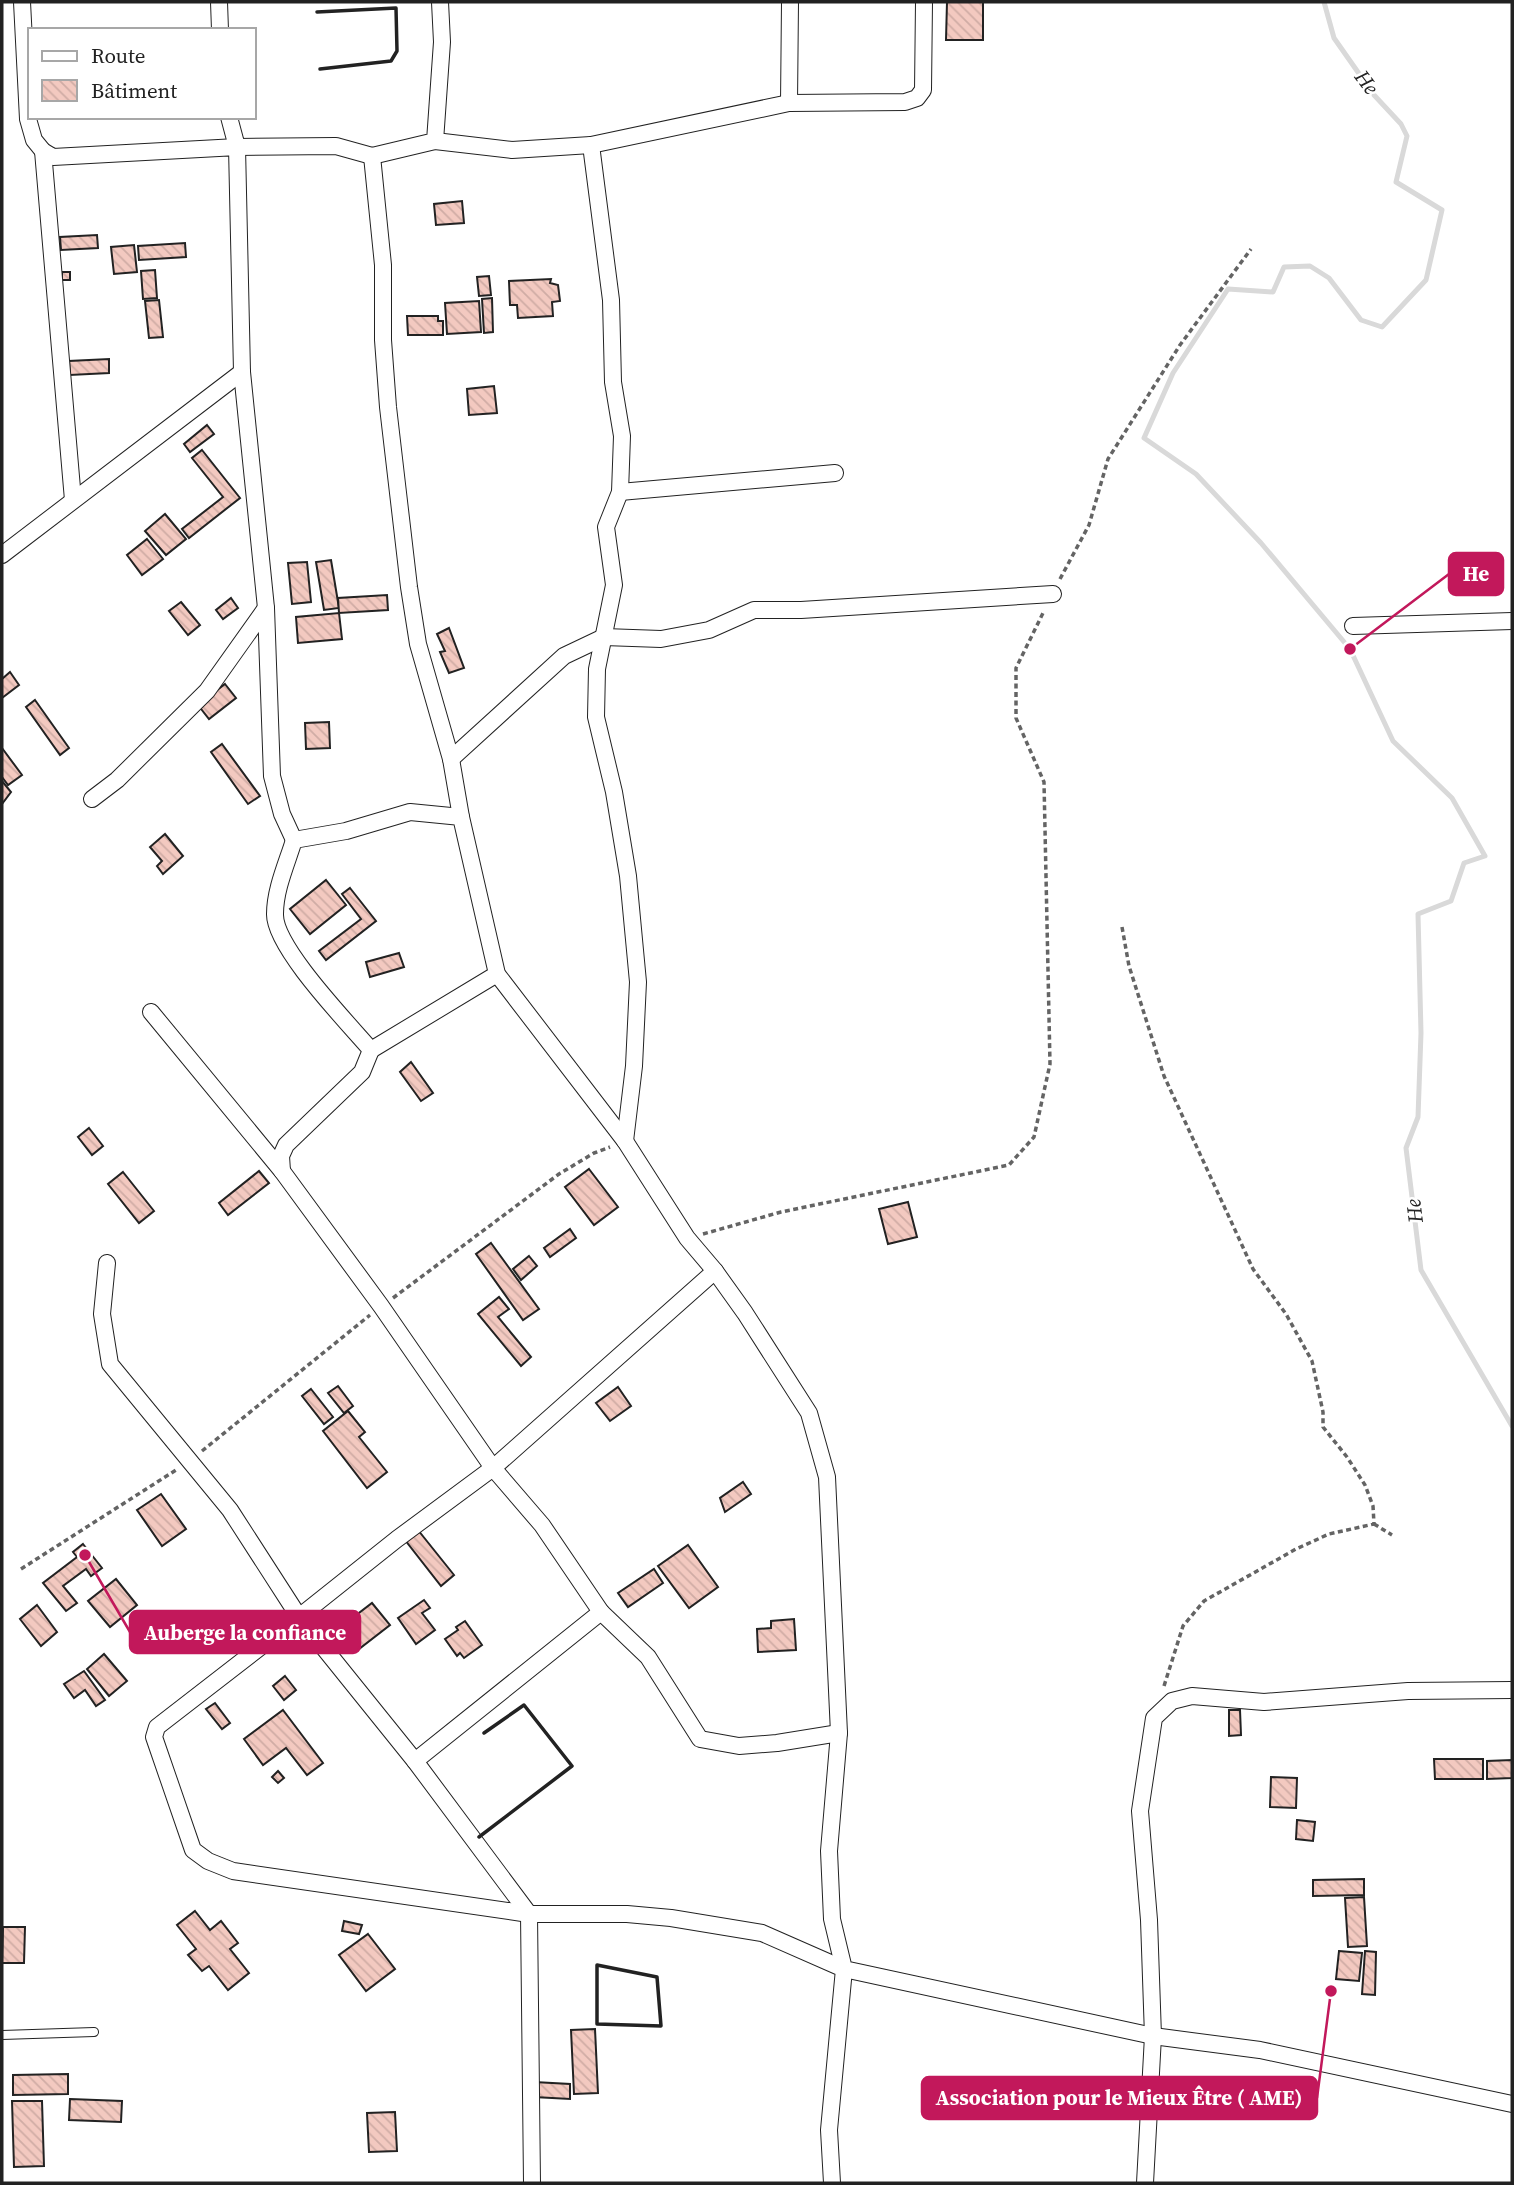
<svg xmlns="http://www.w3.org/2000/svg" width="1514" height="2185" viewBox="0 0 1514 2185" font-family="'Source Serif 4',serif">
	<style>
		.lines { fill: none; stroke-linecap: round; stroke-linejoin: round }
		.stream { stroke: #d9d9d9; stroke-width: 5 }
		.building { fill: url(#building-back-hatch); stroke: #222; stroke-width: 2 }
		.service-casing { stroke: #222; stroke-width: 10 }
		.minor-casing { stroke: #222; stroke-width: 18 }
		.path { stroke: #646464; stroke-width: 3.5; stroke-dasharray: 5 3.5; stroke-linecap: butt }
		.service { stroke: #fff; stroke-width: 8 }
		.minor { stroke: #fff; stroke-width: 16 }
		.wall { stroke: #222; stroke-width: 3.5 }
		.labels { text-anchor: middle; dominant-baseline: central; stroke-width: 5; stroke-linejoin: round; paint-order: stroke }
		.water-label { font-size: 21px; font-style: italic; fill: #222; stroke: #fff }
		.leader { fill: none; stroke: #c2185b; stroke-width: 2.5 }
		.callout-dot { fill: #c2185b; stroke: #fff; stroke-width: 2.5 }
		.callout { fill: #c2185b; stroke: #c2185b; stroke-width: 2.5 }
		.callout-label { font-size: 21px; text-anchor: middle; font-weight: bold; fill: #fff }
	</style>
	<defs>
		<pattern id="building-back-hatch" width="6" height="6" patternUnits="userSpaceOnUse" patternTransform="scale(1.75)"><rect width="6" height="6" fill="#f3c9c0"/><path d="M-1 5l2 2M0 0l6 6M5-1l2 2" fill="none" stroke="#d0aca5"/></pattern>
	</defs>
	<rect width="100%" height="100%" fill="#fff"/>
	<g class="lines">
		<polyline class="stream" points="1324,2 1334,38 1374,95 1401,124 1407,136 1396,182 1442,210 1426,280 1382,327 1361,320 1329,278 1310,266 1284,267 1273,292 1228,289 1173,373 1144,438 1196,474 1261,543 1350,649 1393,741 1452,798 1485,856 1464,863 1451,901 1418,914 1421,1033 1418,1117 1406,1148 1421,1270 1512,1426"/>
	</g>
	<g class="building">
		<polygon points="947,2 983,2 983,40 946,40"/>
		<polygon points="462,201 464,223 436,225 434,204"/>
		<polygon points="97,235 98,248 61,250 60,237"/>
		<polygon points="185,243 186,257 139,260 138,246"/>
		<polygon points="134,245 137,272 114,274 111,247"/>
		<polygon points="155,270 157,298 143,299 141,271"/>
		<rect x="62" y="272" width="8" height="8"/>
		<polygon points="489,276 491,295 479,296 477,277"/>
		<polygon points="551,279 550,283 558,285 560,301 552,302 553,316 518,318 517,305 510,305 509,281"/>
		<polygon points="492,298 493,332 484,333 482,299"/>
		<polygon points="159,300 163,337 149,338 145,301"/>
		<polygon points="479,301 481,332 447,334 445,303"/>
		<polygon points="407,316 438,316 438,321 443,321 443,335 408,335"/>
		<polygon points="109,359 109,373 70,375 69,361"/>
		<polygon points="494,386 497,413 469,415 467,389"/>
		<polygon points="207,425 214,434 190,452 184,444"/>
		<polygon points="202,450 240,498 189,538 182,529 223,497 192,458"/>
		<polygon points="165,514 186,539 166,555 145,531"/>
		<polygon points="147,539 163,559 142,575 127,555"/>
		<polygon points="331,560 339,608 324,610 316,562"/>
		<polygon points="307,562 311,602 292,604 288,563"/>
		<polygon points="387,595 388,610 339,613 338,598"/>
		<polygon points="231,598 238,608 223,619 216,610"/>
		<polygon points="181,602 200,625 188,635 169,611"/>
		<polygon points="339,613 342,639 298,643 296,617"/>
		<polygon points="449,628 464,668 449,673 440,652 445,651 437,634"/>
		<polygon points="10,672 19,685 2,698 2,679"/>
		<polygon points="225,684 236,698 209,719 198,705"/>
		<polygon points="35,700 69,748 60,755 26,707"/>
		<polygon points="329,722 330,748 306,749 305,723"/>
		<polygon points="222,744 260,796 248,804 211,752"/>
		<polygon points="2,748 22,775 8,785 2,777"/>
		<polygon points="2,781 11,792 2,804"/>
		<polygon points="165,834 183,856 163,874 157,866 162,861 150,847"/>
		<polygon points="326,880 346,905 310,934 290,909"/>
		<polygon points="350,888 376,921 326,960 319,951 361,919 342,894"/>
		<polygon points="399,953 404,967 370,977 366,962"/>
		<polygon points="411,1062 433,1093 421,1101 400,1072"/>
		<polygon points="89,1128 103,1146 92,1155 78,1137"/>
		<polygon points="589,1169 618,1207 594,1225 565,1187"/>
		<polygon points="259,1171 269,1183 228,1215 219,1203"/>
		<polygon points="123,1172 154,1211 139,1223 108,1184"/>
		<polygon points="908,1202 917,1237 888,1244 879,1209"/>
		<polygon points="570,1229 576,1238 550,1257 544,1248"/>
		<polygon points="491,1243 539,1309 523,1320 476,1254"/>
		<polygon points="529,1256 537,1266 521,1280 513,1269"/>
		<polygon points="499,1297 509,1309 498,1317 531,1357 521,1366 478,1314"/>
		<polygon points="338,1386 353,1406 344,1413 328,1393"/>
		<polygon points="618,1387 631,1406 610,1421 596,1403"/>
		<polygon points="311,1389 333,1417 324,1424 302,1396"/>
		<polygon points="348,1411 365,1432 359,1437 387,1472 367,1488 323,1431"/>
		<polygon points="743,1482 751,1494 725,1512 720,1498"/>
		<polygon points="161,1494 186,1529 162,1546 137,1510"/>
		<polygon points="418,1530 454,1575 441,1586 405,1540"/>
		<polygon points="83,1544 102,1568 91,1576 86,1569 63,1586 77,1603 66,1611 43,1583 77,1557 73,1552"/>
		<polygon points="688,1545 718,1587 689,1608 658,1566"/>
		<polygon points="654,1569 663,1583 628,1607 618,1593"/>
		<polygon points="116,1579 137,1605 110,1627 88,1601"/>
		<polygon points="424,1600 430,1608 422,1613 435,1630 416,1644 398,1618"/>
		<polygon points="372,1603 390,1625 359,1649 342,1626"/>
		<polygon points="37,1605 57,1632 41,1646 20,1619"/>
		<polygon points="794,1619 796,1650 758,1652 757,1629 771,1628 771,1621"/>
		<polygon points="465,1621 482,1645 464,1658 460,1653 457,1656 445,1639 458,1630 456,1627"/>
		<polygon points="104,1654 127,1681 109,1696 87,1669"/>
		<polygon points="84,1671 105,1700 96,1706 85,1690 74,1698 64,1684"/>
		<polygon points="285,1676 296,1690 284,1700 273,1686"/>
		<polygon points="215,1703 230,1723 222,1729 206,1709"/>
		<polygon points="283,1710 323,1763 307,1775 286,1748 263,1765 244,1739"/>
		<polygon points="1229,1710 1240,1710 1241,1735 1229,1736"/>
		<polygon points="1434,1759 1483,1759 1483,1779 1435,1779"/>
		<polygon points="1512,1760 1512,1778 1487,1779 1487,1761"/>
		<polygon points="278,1771 284,1778 278,1783 272,1777"/>
		<polygon points="1271,1777 1297,1778 1296,1808 1270,1807"/>
		<polygon points="1297,1820 1315,1822 1313,1841 1296,1839"/>
		<polygon points="1364,1879 1364,1895 1313,1896 1313,1880"/>
		<polygon points="1364,1897 1367,1946 1348,1947 1345,1898"/>
		<polygon points="195,1911 210,1930 221,1921 238,1943 230,1949 249,1973 228,1990 209,1966 202,1971 188,1955 196,1949 177,1925"/>
		<polygon points="344,1921 362,1925 359,1934 342,1931"/>
		<polygon points="3,1927 25,1927 24,1963 2,1963"/>
		<polygon points="368,1934 395,1969 366,1991 339,1955"/>
		<polygon points="1339,1951 1362,1953 1359,1981 1336,1979"/>
		<polygon points="1365,1951 1376,1952 1375,1995 1362,1994"/>
		<polygon points="595,2029 598,2093 574,2094 571,2030"/>
		<polygon points="68,2074 68,2094 13,2095 13,2075"/>
		<polygon points="534,2082 570,2084 570,2099 534,2097"/>
		<polygon points="70,2099 122,2101 121,2122 69,2120"/>
		<polygon points="12,2101 42,2101 44,2166 14,2167"/>
		<polygon points="395,2112 397,2151 369,2152 367,2113"/>
	</g>
	<g class="lines">
		<g class="service-casing">
			<polyline id="service" points="2,2035 94,2032"/>
		</g>
		<g class="minor-casing">
			<g id="minor">
				<polyline points="22,2 28,119 34,140 43,151 53,157 237,147 242,372 266,608 272,776 282,814 294,840"/>
				<polyline points="219,2 220,30"/>
				<polyline points="440,2 442,42 435,141 372,156 383,265 383,340 388,407 409,587 418,644 451,759 461,817"/>
				<polyline points="789,103 790,2"/>
				<polyline points="229,117 237,147 336,146 372,156"/>
				<polyline points="435,141 512,150 591,145 789,103 905,102 917,98 923,90 924,2"/>
				<polyline points="591,145 611,300 613,382 622,436 620,492 606,527 614,585 597,669 596,717 614,792 628,876 638,982 634,1066 625,1141"/>
				<polyline points="43,151 73,500"/>
				<polyline points="620,492 835,473"/>
				<polyline points="2,555 242,372"/>
				<polyline points="1353,626 1512,621"/>
				<polyline points="451,759 564,656 604,637 661,639 709,630 754,610 801,610 1053,594"/>
				<polyline points="92,799 117,780 207,691 266,608"/>
				<polyline points="151,1012 282,1171 381,1306 493,1468 542,1525 601,1612 648,1657 700,1739 739,1746 777,1743 839,1733"/>
				<polyline points="371,1050 497,974"/>
				<path d="M 282,1171 L 281,1156 L 286,1145 L 362,1072 L 371,1050 C 348,1023 274,947 275,914 C 275,889 287,863 294,840 L 346,831 L 410,812 L 461,817 L 497,974 L 625,1141 L 687,1238 L 715,1271 L 745,1313 L 809,1413 L 827,1477 L 839,1733 L 829,1851 L 832,1919 L 844,1969 L 1153,2036 L 1260,2050 L 1512,2104"/>
				<polyline points="107,1263 102,1314 110,1364 230,1510 299,1617 415,1761 529,1914 532,2183"/>
				<polyline points="715,1271 493,1468 397,1539 299,1617 157,1727 154,1737 193,1850 208,1861 233,1871 529,1914 627,1914 671,1918 762,1933 844,1969 829,2130 832,2183"/>
				<polyline points="415,1761 601,1612"/>
				<polyline points="1145,2183 1153,2036 1149,1920 1140,1811 1154,1718 1172,1701 1192,1696 1264,1702 1408,1691 1512,1690"/>
			</g>
		</g>
		<g class="path">
			<polyline points="1060,579 1089,525 1108,459 1180,345 1251,249"/>
			<polyline points="1122,927 1129,966 1164,1076 1253,1269 1286,1314 1312,1361 1323,1412 1323,1427 1347,1457 1365,1485 1373,1506 1374,1524 1329,1534 1296,1549 1204,1601 1183,1626 1164,1686"/>
			<polyline points="703,1234 781,1212 1009,1165 1034,1137 1050,1064 1044,782 1016,718 1016,668 1044,611"/>
			<polyline points="393,1298 559,1174 594,1153 610,1147"/>
			<polyline points="202,1451 370,1315"/>
			<polyline points="1374,1524 1392,1535"/>
			<polyline points="21,1569 176,1470"/>
		</g>
		<use href="#service" class="service"/>
		<use href="#minor" class="minor"/>
		<g class="wall">
			<polyline points="317,12 396,8 397,51 391,61 320,69"/>
			<polyline points="479,1837 572,1766 524,1705 484,1733"/>
			<polygon points="597,1965 657,1977 661,2026 597,2024"/>
		</g>
	</g>
	<g class="labels">
		<g class="water-label">
			<text transform="translate(1367 82) rotate(53)">He</text>
			<text transform="translate(1414 1211) rotate(-97)">He</text>
		</g>
	</g>
	<path class="leader" d="M1350 649L1449 574M85 1555L130 1632M1331 1991L1317 2098"/>
	<g class="callout-dot">
		<circle cx="1350" cy="649" r="7"/>
		<circle cx="85" cy="1555" r="7"/>
		<circle cx="1331" cy="1991" r="7"/>
	</g>
	<g class="callout">
		<rect x="1449" y="553" width="54" height="42" rx="7"/>
		<rect x="130" y="1611" width="230" height="42" rx="7"/>
		<rect x="922" y="2077" width="395" height="42" rx="7"/>
	</g>
	<g class="callout-label">
		<text x="1476" y="581">He</text>
		<text x="245" y="1640">Auberge la confiance</text>
		<text x="1119" y="2105">Association pour le Mieux Être ( AME)</text>
	</g>
	<rect width="1514" height="2185" fill="none" stroke="#222222" stroke-width="7"/>
	<rect x="28" y="28" width="228" height="91" fill="#ffffff" stroke="#a7a7a7" stroke-width="2"/>
	<rect x="42" y="51" width="35" height="10" fill="#ffffff" stroke="#a7a7a7" stroke-width="2"/>
	<text x="91" y="63" font-size="21" fill="#222222">Route</text>
	<rect x="42" y="80" width="35" height="21" fill="url(#building-back-hatch)" stroke="#a7a7a7" stroke-width="2"/>
	<text x="91" y="98" font-size="21" fill="#222222">Bâtiment</text>
</svg>
